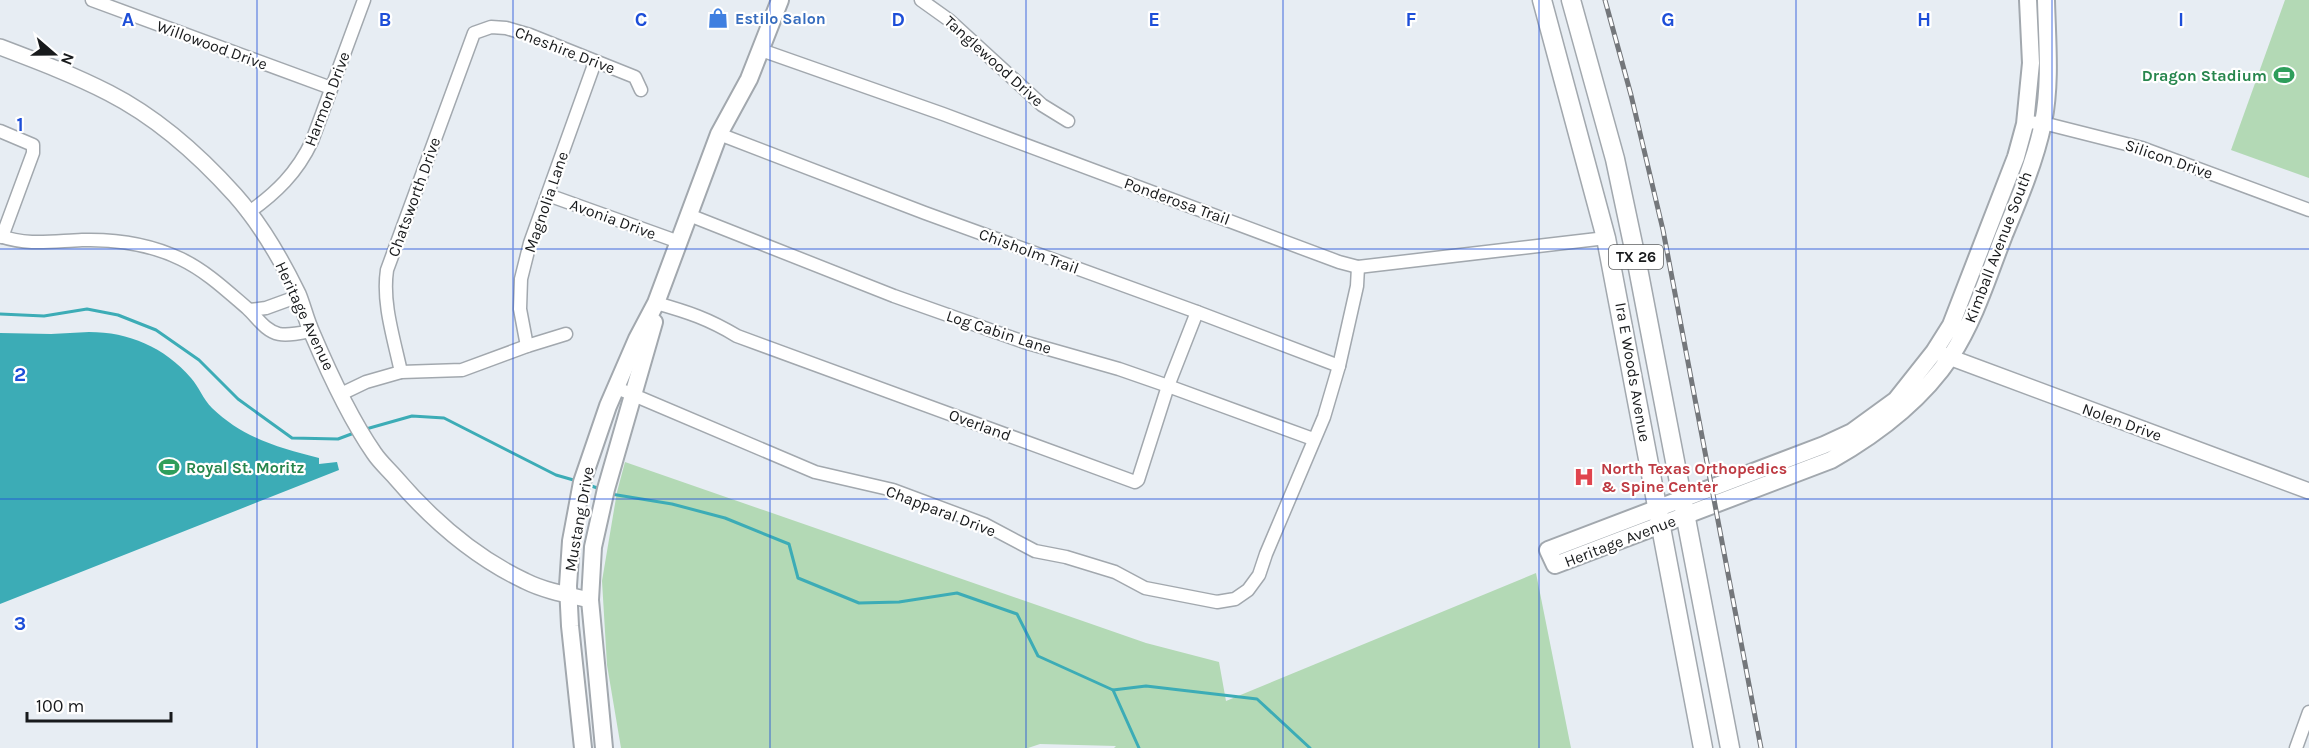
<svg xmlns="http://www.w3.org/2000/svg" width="2309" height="748" viewBox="0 0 2309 748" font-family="Karla,sans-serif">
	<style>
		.green { fill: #b3d9b5 }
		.water { fill: #3cacb6 }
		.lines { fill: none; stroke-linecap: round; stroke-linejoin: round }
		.stream { stroke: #3cacb6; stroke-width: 3 }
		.minor-casing { stroke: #a2a8ae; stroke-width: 15 }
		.tertiary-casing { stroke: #a2a8ae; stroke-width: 18 }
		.secondary-casing { stroke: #a2a8ae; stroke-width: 20 }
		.primary-casing { stroke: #a2a8ae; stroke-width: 21 }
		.minor { stroke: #fff; stroke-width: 12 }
		.tertiary { stroke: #fff; stroke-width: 15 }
		.secondary { stroke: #fff; stroke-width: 16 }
		.primary { stroke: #fff; stroke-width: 18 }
		.rail-casing { stroke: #74777b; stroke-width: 5 }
		.rail { stroke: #fff; stroke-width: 3; stroke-dasharray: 9; stroke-linecap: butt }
		.grid { fill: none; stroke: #1d4ed8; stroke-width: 1.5; stroke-opacity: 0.55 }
		.labels { text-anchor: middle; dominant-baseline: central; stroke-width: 4.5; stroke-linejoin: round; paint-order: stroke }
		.shield { fill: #fff; stroke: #5d5f60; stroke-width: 1.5 }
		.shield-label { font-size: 15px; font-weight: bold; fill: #181a1c }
		.shop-label { font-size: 16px; font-weight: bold; fill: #366cbe; stroke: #fff; text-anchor: start }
		.street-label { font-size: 16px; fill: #181a1c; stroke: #fff }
		.leisure-label { font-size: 16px; font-weight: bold; fill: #27864d; stroke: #fff; text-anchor: end }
		.health-label { font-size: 16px; font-weight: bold; fill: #be3a42; stroke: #fff; text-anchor: start }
		.grid-label { font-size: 20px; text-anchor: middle; font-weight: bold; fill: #1d4ed8; stroke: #fff; stroke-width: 4.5; stroke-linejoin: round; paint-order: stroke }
	</style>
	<rect width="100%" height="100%" fill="#e7edf3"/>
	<g class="green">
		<polygon points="2285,0 2309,0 2309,178 2231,150"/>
		<polygon points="625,462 1146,643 1219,662 1226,701 1536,573 1571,748 1114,748 1116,746 1040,744 1028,748 621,748 607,665 602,581 617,492"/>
	</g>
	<path class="water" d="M 89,332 C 129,332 164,347 191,378 C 199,387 203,399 212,408 C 243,438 279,448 319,458 L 319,464 L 337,462 L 339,470 L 0,604 L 0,333 L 51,334 Z"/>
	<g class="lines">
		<g class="stream">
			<polyline points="0,314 44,316 87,309 118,315 156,330 199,360 238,399 292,438 338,439 354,433"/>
			<polyline points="366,429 412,416 444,418 556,475 577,481"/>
			<polyline points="586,484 600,489"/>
			<polyline points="611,494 672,504 725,518 789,544 798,578 859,603 899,602 957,593 1017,614 1038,656 1113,690 1139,748"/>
			<polyline points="1113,690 1146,686 1257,699 1310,748"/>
		</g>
		<g class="minor-casing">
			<g id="minor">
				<polyline points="92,0 331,88"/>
				<polyline points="921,0 949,20 1042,105 1068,121"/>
				<polyline points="761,50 943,114 1339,262 1358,267 1606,238"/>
				<polyline points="2025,122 2043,123 2142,148 2309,210"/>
				<polyline points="0,131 33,145 33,153 2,237"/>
				<polyline points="719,134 925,213 1197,312 1339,366"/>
				<polyline points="548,195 679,242"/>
				<path d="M 248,213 C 276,193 297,173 312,141 L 364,0"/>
				<polyline points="689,215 894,296 1024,342 1119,369 1168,386 1313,439"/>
				<path d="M 0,236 C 27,246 54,241 82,240 C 116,239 150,244 181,259 C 206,271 226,290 247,308 C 257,317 265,331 279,334 C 289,336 301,333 311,331"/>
				<path d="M 656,303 C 688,312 709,319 737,336 L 1135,482 L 1138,480 L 1168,386 L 1197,312"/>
				<polyline points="250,310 266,308 299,296"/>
				<polyline points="527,346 520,309 521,279 530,243 595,62"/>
				<path d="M 401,372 C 394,339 382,303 387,270 L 474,33 L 491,27 L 506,28 L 530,35 L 635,77 L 641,90"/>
				<polyline points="617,388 815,472 893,490 984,524 1035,551 1066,557 1115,572 1145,588 1217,602 1235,599 1248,590 1259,575 1266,554 1324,417 1339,366 1357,286 1358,267"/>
				<polyline points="341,394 366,382 401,372 462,370 527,346 566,334"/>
				<polyline points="2296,748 2309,712"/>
			</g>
		</g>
		<g class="tertiary-casing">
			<g id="tertiary">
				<path d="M 0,47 C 37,61 74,75 109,93 C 156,117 199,155 235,195 C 259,222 282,261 298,294 C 303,306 306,320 312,333 C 329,373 349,417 374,453 C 380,462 388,469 395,477 C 431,519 474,557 525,581 C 545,591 568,595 590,600"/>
				<polyline points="1941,354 2309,491"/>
			</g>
		</g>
		<g class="secondary-casing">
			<g id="secondary">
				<path d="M 2028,0 L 2031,63 L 2025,124 L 2016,157 L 1951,325 L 1934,352 L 1896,400 L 1852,432 L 1824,445 L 1548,550 L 1555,565 L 1831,460 C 1877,434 1921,401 1951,356 C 1975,319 1988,276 2004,235 C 2019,199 2035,161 2043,123 C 2051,83 2047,41 2046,0"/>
				<polyline points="583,748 570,626 568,586 571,541 582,482 608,406 637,339 656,303 719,134 749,79 780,0"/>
				<polyline points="604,748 590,600 593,547 606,489 654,322"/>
			</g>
		</g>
		<g class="primary-casing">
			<g id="primary">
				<polyline points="1542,0 1606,238 1703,748"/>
				<polyline points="1571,0 1615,159 1637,263 1730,748"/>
			</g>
		</g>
		<use href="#minor" class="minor"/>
		<use href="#tertiary" class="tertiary"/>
		<use href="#secondary" class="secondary"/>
		<use href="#primary" class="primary"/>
		<g class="rail-casing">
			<polyline id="rail" points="1605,0 1631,95 1663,230 1761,748"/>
		</g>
		<use href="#rail" class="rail"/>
	</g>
	<path class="grid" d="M 257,0 L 257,748M 513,0 L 513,748M 770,0 L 770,748M 1026,0 L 1026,748M 1283,0 L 1283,748M 1539,0 L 1539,748M 1796,0 L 1796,748M 2052,0 L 2052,748M 0,249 L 2309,249M 0,499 L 2309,499"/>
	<defs>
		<g id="shop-bare" transform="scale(1.62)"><path d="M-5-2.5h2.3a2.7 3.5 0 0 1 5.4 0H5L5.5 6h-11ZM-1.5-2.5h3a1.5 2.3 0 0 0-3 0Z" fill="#3f7fe0" stroke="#fff" stroke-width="2.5" paint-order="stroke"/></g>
		<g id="stadium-bare" transform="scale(1.62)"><path d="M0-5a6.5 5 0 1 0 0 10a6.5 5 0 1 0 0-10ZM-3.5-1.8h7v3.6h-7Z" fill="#2e9e5b" stroke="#fff" stroke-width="2.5" paint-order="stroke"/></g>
		<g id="hospital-bare" transform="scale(1.62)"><path d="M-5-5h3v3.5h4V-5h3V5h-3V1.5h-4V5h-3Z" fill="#e0444e" stroke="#fff" stroke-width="2.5" paint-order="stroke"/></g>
	</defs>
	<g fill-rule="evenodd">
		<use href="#shop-bare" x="718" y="18"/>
		<use href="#stadium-bare" x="2284" y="75"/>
		<use href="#stadium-bare" x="169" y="467"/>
		<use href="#hospital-bare" x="1584" y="477"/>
	</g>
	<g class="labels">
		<rect class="shield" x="1609" y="245" width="54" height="24" rx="4.5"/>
		<g class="shield-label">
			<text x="1636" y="257">TX 26</text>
		</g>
		<g class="shop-label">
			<text x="735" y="18">Estilo Salon</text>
		</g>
		<g class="street-label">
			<text transform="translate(212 45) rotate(20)">Willowood Drive</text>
			<text transform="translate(565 50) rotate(21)">Cheshire Drive</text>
			<text transform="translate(994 61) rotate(42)">Tanglewood Drive</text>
			<text transform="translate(327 99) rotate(-69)">Harmon Drive</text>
			<text transform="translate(2169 159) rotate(19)">Silicon Drive</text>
			<text transform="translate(414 197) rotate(-70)">Chatsworth Drive</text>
			<text transform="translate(1177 201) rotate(20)">Ponderosa Trail</text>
			<text transform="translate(546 202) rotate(-71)">Magnolia Lane</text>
			<text transform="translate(613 219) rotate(20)">Avonia Drive</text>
			<text transform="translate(1998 247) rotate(-69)">Kimball Avenue South</text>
			<text transform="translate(1029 251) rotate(20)">Chisholm Trail</text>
			<text transform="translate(305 316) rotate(65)">Heritage Avenue</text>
			<text transform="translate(999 332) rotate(18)">Log Cabin Lane</text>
			<text transform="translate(1633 372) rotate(80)">Ira E Woods Avenue</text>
			<text transform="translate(2122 422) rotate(20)">Nolen Drive</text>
			<text transform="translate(980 425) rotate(20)">Overland</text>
			<text transform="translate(941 511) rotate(21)">Chapparal Drive</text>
			<text transform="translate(579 519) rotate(-80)">Mustang Drive</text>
			<text transform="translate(1620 541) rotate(-21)">Heritage Avenue</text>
		</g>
		<g class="leisure-label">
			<text x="2267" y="75">Dragon Stadium</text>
			<text x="186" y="467" text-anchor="start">Royal St. Moritz</text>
		</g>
		<g class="health-label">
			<text x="1601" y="468">North Texas Orthopedics<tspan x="1601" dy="18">&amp; Spine Center</tspan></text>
		</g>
	</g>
	<g class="grid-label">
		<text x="128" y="26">A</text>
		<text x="385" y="26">B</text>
		<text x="641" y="26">C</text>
		<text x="898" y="26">D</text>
		<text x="1154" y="26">E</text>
		<text x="1411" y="26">F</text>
		<text x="1668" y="26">G</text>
		<text x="1924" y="26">H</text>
		<text x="2181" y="26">I</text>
		<text x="20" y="131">1</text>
		<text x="20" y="381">2</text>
		<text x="20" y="630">3</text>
	</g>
	<g transform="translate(54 54) rotate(110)" stroke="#ffffff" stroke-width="4.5" paint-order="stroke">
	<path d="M0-4.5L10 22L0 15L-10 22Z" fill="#181a1c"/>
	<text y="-9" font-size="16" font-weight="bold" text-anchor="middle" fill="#181a1c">N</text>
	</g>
	<path d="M27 712v9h144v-9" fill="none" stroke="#181a1c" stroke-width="3"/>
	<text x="36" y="712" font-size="18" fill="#181a1c" stroke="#ffffff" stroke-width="4.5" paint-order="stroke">100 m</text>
</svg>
